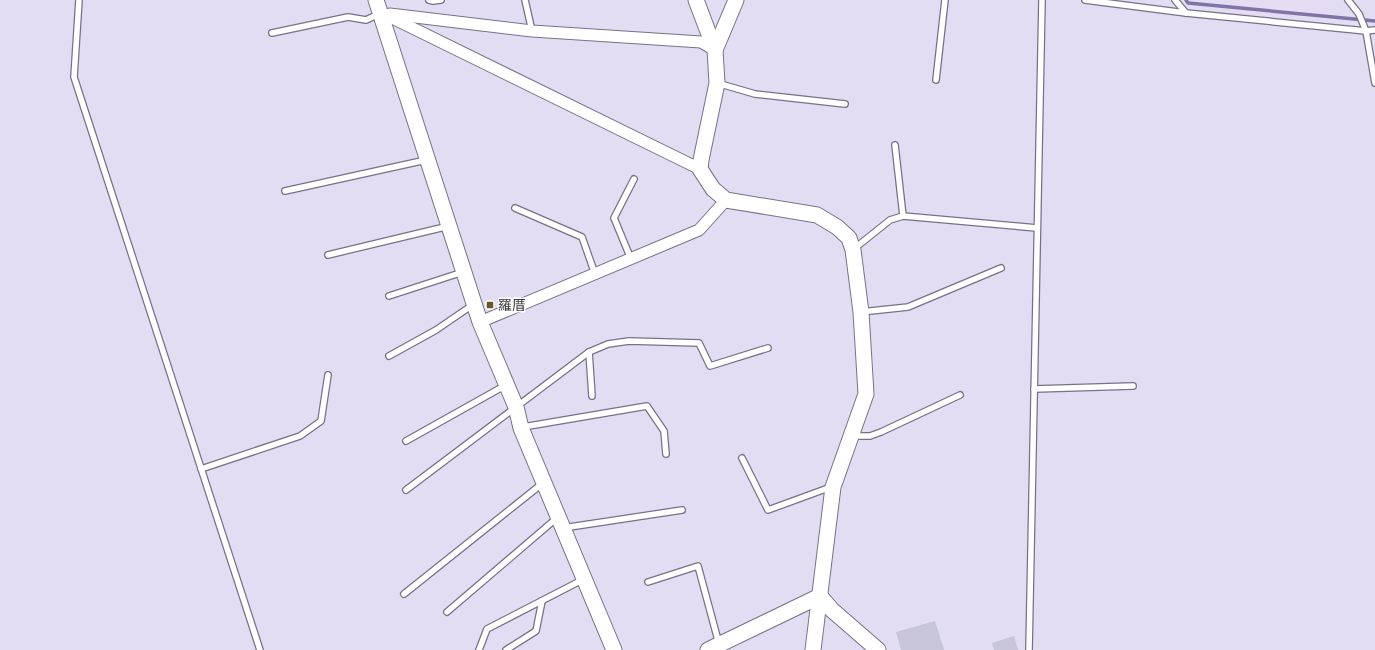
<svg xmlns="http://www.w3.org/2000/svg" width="1375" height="650" viewBox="0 0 1375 650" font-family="'PT Sans','Noto Sans TC',sans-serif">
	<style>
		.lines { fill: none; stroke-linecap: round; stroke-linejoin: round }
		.stream { stroke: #8073a6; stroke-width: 3.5 }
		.building { fill: #c8c4d9 }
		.lane-casing { stroke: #767286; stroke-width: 8 }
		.street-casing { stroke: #767286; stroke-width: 13 }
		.secondary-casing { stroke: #767286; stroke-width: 17 }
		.lane { stroke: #fff; stroke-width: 5.5 }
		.street { stroke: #fff; stroke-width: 11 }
		.secondary { stroke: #fff; stroke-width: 15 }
		.poi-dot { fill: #6c5625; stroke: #fff; stroke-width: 1.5 }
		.labels { text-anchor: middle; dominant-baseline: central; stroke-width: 3; stroke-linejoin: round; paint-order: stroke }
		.poi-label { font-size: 14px; fill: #3b3941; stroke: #fff; text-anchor: start }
	</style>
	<rect width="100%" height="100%" fill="#e2ddf3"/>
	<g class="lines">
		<polyline class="stream" points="1186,0 1188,3 1375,21"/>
	</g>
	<g class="building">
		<polygon points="935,621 944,650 901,650 896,632"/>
		<polygon points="1014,636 1018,650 994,650 992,643"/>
	</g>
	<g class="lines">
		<g class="lane-casing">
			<g id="lane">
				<polyline points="79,0 74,77 260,650"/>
				<polyline points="429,0 433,1 441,0"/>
				<polyline points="525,0 532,31"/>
				<polyline points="1085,0 1186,13 1366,31 1375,30"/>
				<polyline points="1175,0 1186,13"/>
				<polyline points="1348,0 1359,14 1366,31 1375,83"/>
				<polyline points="272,33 348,17 366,20 379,14"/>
				<polyline points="936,80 945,0"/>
				<polyline points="717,83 755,94 845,104"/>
				<polyline points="895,145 903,216"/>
				<polyline points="285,191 426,160"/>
				<polyline points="515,208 582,237 595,274"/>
				<polyline points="855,248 890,220 903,216 1037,228"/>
				<polyline points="328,255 449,226"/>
				<polyline points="631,259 614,218 634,179"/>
				<polyline points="389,296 463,272"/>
				<polyline points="861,312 908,307 1001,268"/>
				<polyline points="589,352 592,396"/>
				<polyline points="389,356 436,330 474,304"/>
				<polyline points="1034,389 1133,386"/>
				<polyline points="523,427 647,406 664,431 666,454"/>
				<polyline points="852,436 870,436 881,432 960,395"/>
				<polyline points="406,441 506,385"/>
				<polyline points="742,458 768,510 831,487"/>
				<polyline points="201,469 300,436 321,421 328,375"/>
				<polyline points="406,490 589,352 608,344 629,341 699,343 710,366 768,348"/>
				<polyline points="563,528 682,510"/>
				<polyline points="648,582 698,566 719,644"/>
				<polyline points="404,594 543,483"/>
				<polyline points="447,612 558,517"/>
				<polyline points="479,650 487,629 584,579"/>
				<polyline points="506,650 536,631 542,601"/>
				<polyline points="1029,650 1042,0"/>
			</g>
		</g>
		<g class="street-casing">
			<g id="street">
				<polyline points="382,13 700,169"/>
				<polyline points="390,14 532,31 701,42 715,50"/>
				<polyline points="480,322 699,230 726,200"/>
			</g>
		</g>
		<g class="secondary-casing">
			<g id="secondary">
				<polyline points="376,0 480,322 516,407 521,428 614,650"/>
				<polyline points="696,0 715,50 717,83 701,160 700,169 713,189 726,200 817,215 837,227 849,238 853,250 861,312 866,394 833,487 813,650"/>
				<polyline points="715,50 736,0"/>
				<polyline points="820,596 832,610 878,650"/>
				<polyline points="708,650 820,596"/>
			</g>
		</g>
		<use href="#lane" class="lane"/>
		<use href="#street" class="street"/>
		<use href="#secondary" class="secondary"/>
	</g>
	<rect class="poi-dot" x="486" y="301" width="8" height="8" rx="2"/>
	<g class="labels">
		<g class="poi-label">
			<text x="498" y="305">羅厝</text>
		</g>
	</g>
</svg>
